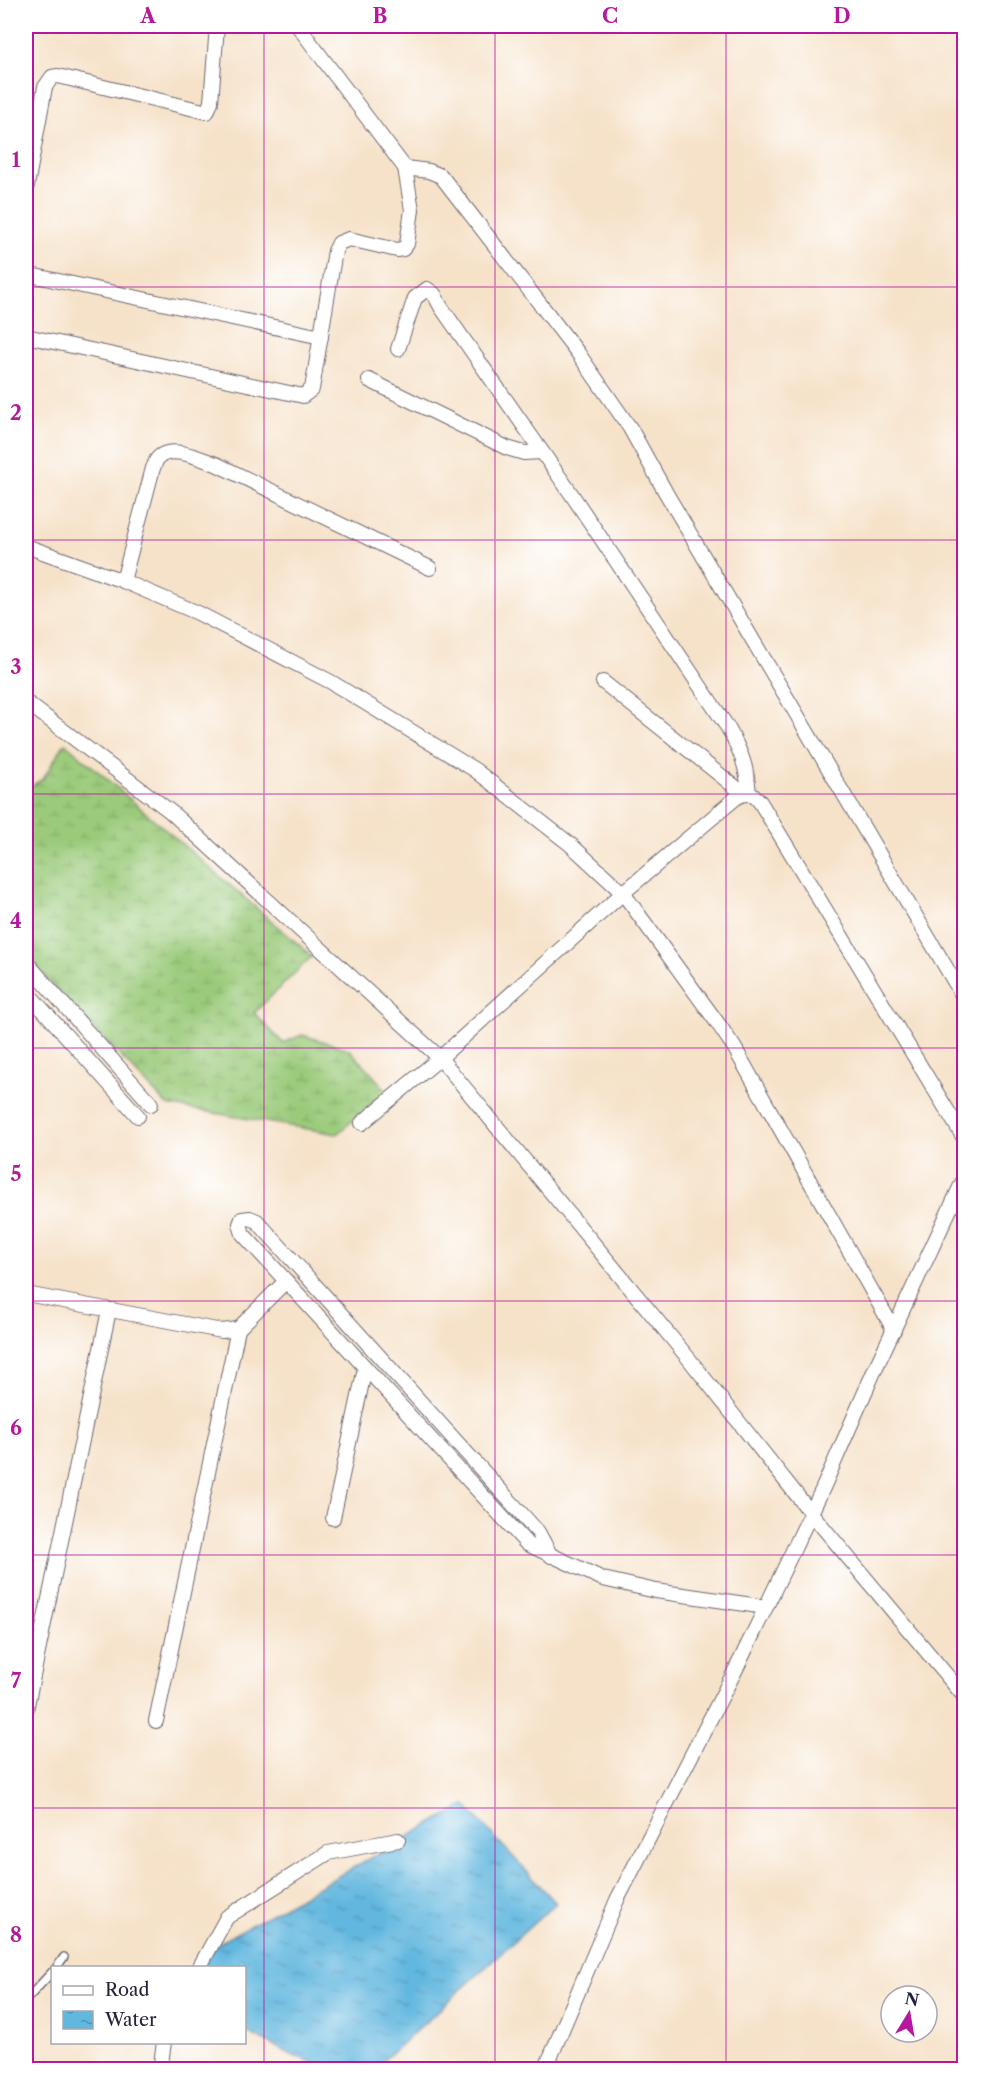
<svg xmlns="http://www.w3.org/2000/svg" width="990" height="2095" viewBox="0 0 990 2095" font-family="'Libre Caslon Text',serif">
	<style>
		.wetland { fill: url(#wetland-marsh); stroke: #5e765a; stroke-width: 1.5 }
		.water { fill: url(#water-ripples); stroke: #426c8d; stroke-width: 1.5 }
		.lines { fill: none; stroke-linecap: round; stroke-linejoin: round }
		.service-casing { stroke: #6c656d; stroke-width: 10 }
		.minor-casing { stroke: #6c656d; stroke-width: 16 }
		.service { stroke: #fff; stroke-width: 7 }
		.minor { stroke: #fff; stroke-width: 14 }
		.grid { fill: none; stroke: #b5179e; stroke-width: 1.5; stroke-opacity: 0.55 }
		.neatline { fill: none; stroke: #b5179e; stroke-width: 2 }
		.grid-label { font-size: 20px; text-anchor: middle; font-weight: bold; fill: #b5179e }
	</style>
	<defs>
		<pattern id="wetland-marsh" width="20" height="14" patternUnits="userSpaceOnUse" patternTransform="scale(1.5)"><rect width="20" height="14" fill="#9bcb7a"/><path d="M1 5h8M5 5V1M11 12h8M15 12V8" fill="none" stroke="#85ae6a"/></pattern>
		<pattern id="water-ripples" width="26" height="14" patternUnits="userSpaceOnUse" patternTransform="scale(1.5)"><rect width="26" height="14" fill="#62b7df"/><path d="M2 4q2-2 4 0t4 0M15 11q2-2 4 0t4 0" fill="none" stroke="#5094b6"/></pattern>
	</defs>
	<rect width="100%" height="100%" fill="#fff"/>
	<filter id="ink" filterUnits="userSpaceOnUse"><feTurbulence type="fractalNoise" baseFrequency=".0167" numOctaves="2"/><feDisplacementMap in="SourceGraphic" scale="12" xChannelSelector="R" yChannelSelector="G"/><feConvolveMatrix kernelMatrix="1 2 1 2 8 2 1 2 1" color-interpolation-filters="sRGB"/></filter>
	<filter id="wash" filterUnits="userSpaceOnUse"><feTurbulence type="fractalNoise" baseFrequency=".008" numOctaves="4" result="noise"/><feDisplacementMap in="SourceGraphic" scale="24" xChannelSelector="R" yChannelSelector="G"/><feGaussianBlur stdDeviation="1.35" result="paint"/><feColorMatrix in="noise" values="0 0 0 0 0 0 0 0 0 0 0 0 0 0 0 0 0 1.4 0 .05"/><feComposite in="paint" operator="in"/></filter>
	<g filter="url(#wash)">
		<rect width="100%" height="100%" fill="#f6e2c9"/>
		<polygon class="wetland" points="65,743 312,956 254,1013 283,1043 302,1035 349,1049 387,1091 337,1134 167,1105 53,986 26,953 26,789 43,779"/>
		<polygon class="water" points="465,1805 556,1903 374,2069 332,2069 294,2056 245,2031 244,1968 198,1968 199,1954"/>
	</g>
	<g filter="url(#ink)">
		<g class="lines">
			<g class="service-casing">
				<g id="service">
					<polyline points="56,1968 64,1957"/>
					<polyline points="26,2000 52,1972"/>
				</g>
			</g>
			<g class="minor-casing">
				<g id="minor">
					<polyline points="405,168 429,171 441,176 578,353 630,428 666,493 964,998"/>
					<polyline points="26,191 45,87 52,77 58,76 207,112 211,102 217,26"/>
					<polyline points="26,274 321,337"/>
					<polyline points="26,336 303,396 312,389 335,251 339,243 349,239 397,250 403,249 407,244 412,210 405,168 298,26"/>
					<path d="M 398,349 L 415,298 L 427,289 L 434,294 L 441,307 L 570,492 L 728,728 C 741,752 747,766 749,794"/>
					<polyline points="369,380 507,448 524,453 542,452"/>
					<polyline points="26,546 123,581 198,613 331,682 475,770 571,845 623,893 719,1025 734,1047 894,1330"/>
					<path d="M 123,581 L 153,468 C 155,465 155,461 158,458 C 171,444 201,459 216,464 L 430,568"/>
					<polyline points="603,682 744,794"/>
					<polyline points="26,702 171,812 440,1058 689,1359 811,1513 964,1696"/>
					<polyline points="26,962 151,1104"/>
					<polyline points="26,991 138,1116"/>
					<path d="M 362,1123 L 440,1058 L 623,893 L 737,797 C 747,792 753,793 760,802 L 964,1138"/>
					<polyline points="26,1294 222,1331 238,1329 285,1282"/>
					<polyline points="333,1518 365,1368"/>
					<polyline points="551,1556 538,1532 257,1221 250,1218 242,1219 240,1224 243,1234 527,1544 603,1579 656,1591 766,1607"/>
					<polyline points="26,1710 109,1310"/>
					<polyline points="156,1721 238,1329"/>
					<polyline points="199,1968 227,1917 328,1853 398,1840"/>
					<polyline points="160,2070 164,2042"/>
					<polyline points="545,2070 617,1900 740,1661 823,1488 876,1367 964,1179"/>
				</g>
			</g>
			<use href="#service" class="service"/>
			<use href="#minor" class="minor"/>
		</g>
	</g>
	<path class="grid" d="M 264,26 L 264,2070M 495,26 L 495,2070M 726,26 L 726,2070M 26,287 L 964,287M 26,540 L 964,540M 26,794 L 964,794M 26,1048 L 964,1048M 26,1301 L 964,1301M 26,1555 L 964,1555M 26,1808 L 964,1808"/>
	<rect width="990" height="2095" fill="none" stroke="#fff" stroke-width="66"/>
	<rect x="51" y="1966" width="195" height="78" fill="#ffffff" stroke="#a7a7b1" stroke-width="1.5"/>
	<rect x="63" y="1986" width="30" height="9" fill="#ffffff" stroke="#a7a7b1" stroke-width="1.5"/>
	<text x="105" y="1996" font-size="18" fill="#22223b">Road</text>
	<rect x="63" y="2011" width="30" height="18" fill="url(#water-ripples)" stroke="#a7a7b1" stroke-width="1.5"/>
	<text x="105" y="2026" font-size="18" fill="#22223b">Water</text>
	<g transform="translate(909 2014) rotate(11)"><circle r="28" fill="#ffffff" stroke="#a7a7b1" stroke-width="1.5"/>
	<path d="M0-4.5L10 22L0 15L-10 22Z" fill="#b5179e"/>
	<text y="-9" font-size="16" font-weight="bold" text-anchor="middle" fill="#22223b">N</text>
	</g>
	<rect x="33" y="33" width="924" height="2029" class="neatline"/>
	<g class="grid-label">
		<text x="148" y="23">A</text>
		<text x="380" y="23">B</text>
		<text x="610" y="23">C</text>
		<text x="842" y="23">D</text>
		<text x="16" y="167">1</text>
		<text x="16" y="420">2</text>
		<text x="16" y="674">3</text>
		<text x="16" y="928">4</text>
		<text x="16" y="1181">5</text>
		<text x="16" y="1435">6</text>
		<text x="16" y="1688">7</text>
		<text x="16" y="1942">8</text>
	</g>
</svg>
